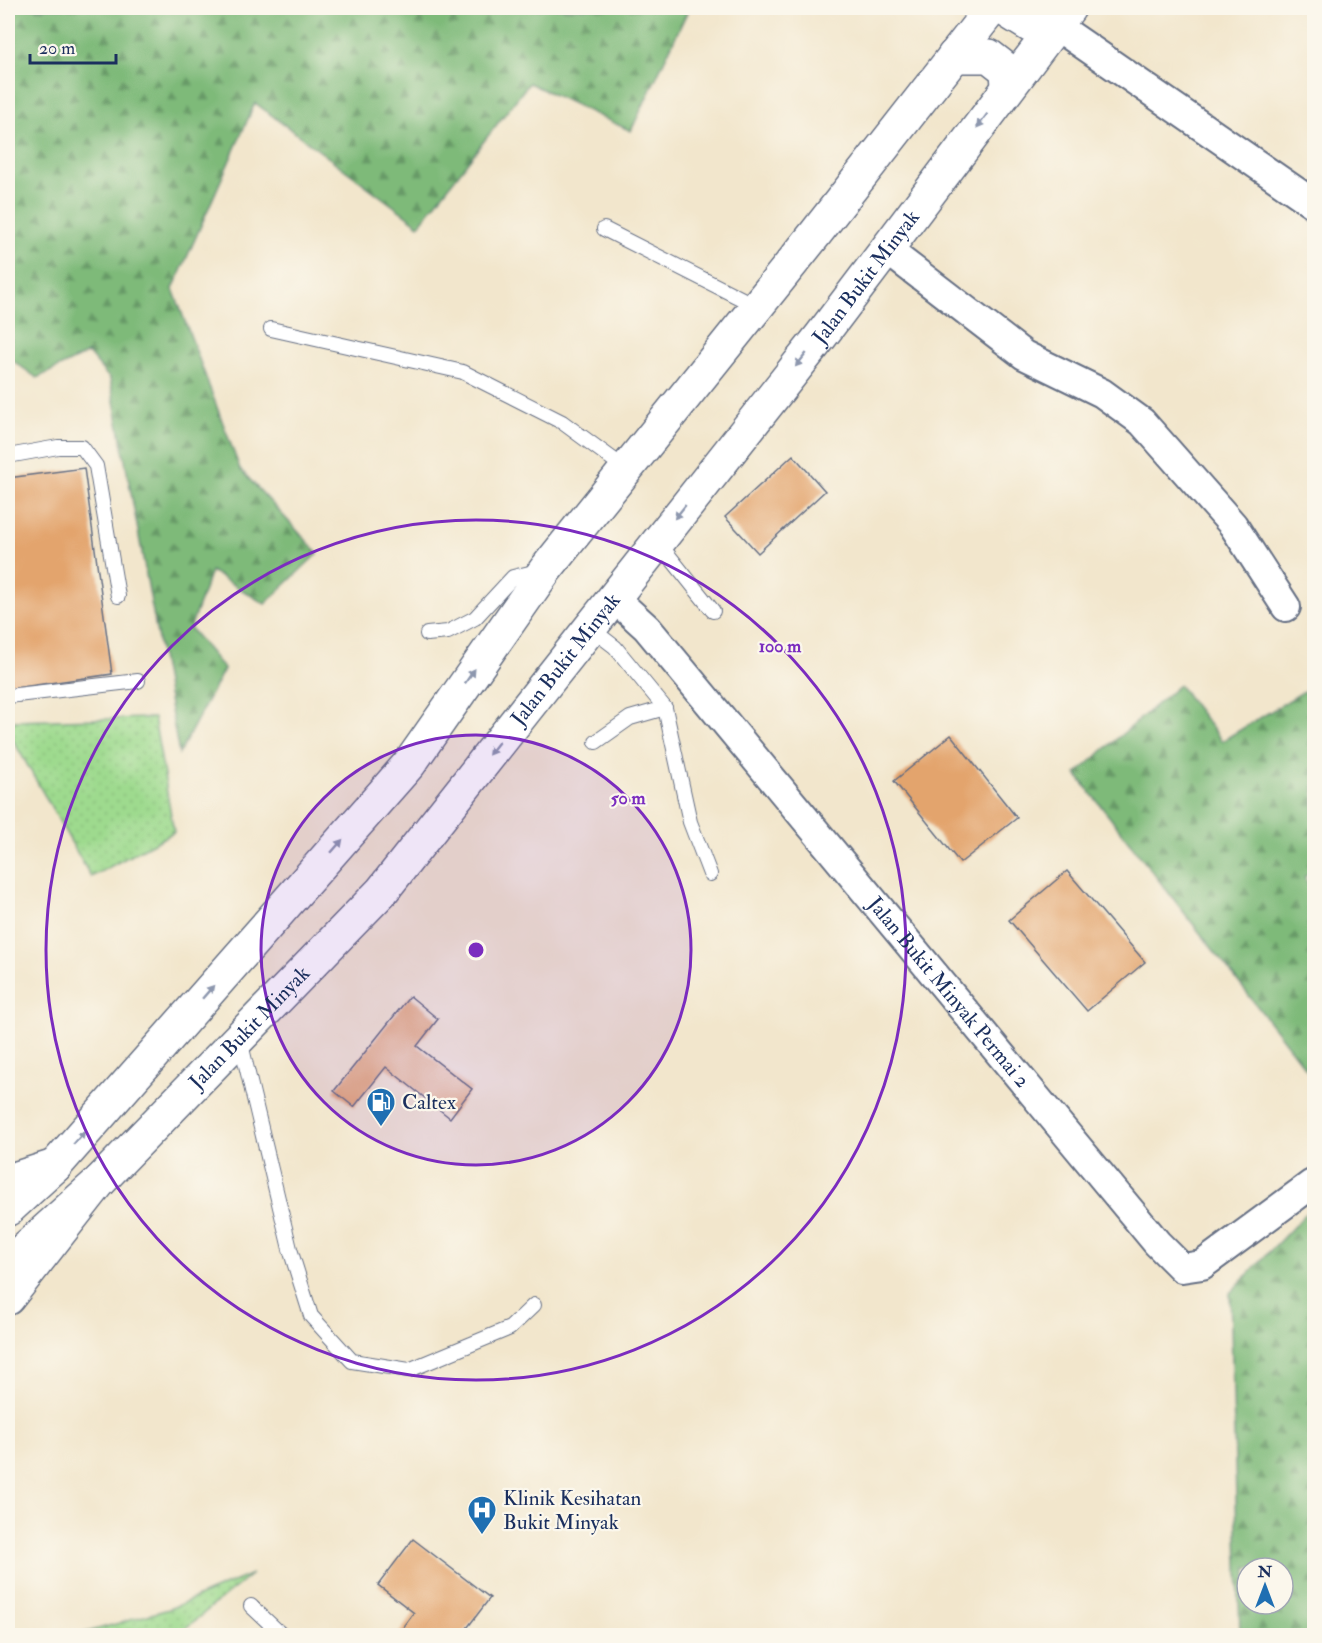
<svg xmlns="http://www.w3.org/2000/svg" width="1322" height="1643" viewBox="0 0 1322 1643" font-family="'IM FELL Double Pica',serif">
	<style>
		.grass { fill: url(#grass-dots); stroke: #5c8476; stroke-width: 1.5 }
		.forest { fill: url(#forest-firs); stroke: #4c746c; stroke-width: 1.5; fill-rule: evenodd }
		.building { fill: #e3a46d }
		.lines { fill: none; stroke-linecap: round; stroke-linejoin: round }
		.service-casing { stroke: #666f84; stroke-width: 16 }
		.minor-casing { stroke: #666f84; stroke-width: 32 }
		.secondary-casing { stroke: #666f84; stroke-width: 36 }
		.trunk-casing { stroke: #666f84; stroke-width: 36 }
		.service { stroke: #fff; stroke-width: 14 }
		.minor { stroke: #fff; stroke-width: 28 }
		.secondary { stroke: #fff; stroke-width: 33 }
		.trunk { stroke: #fff; stroke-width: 33 }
		.oneway { fill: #8d97ae }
		.ring { fill: none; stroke: #7b2cbf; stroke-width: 3 }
		.labels { text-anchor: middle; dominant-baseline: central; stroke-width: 4.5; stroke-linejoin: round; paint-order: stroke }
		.street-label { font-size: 21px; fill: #1b2f5e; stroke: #fbf7ec }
		.poi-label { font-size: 21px; fill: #1b2f5e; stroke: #fbf7ec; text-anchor: start }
		.centre { fill: #7b2cbf; stroke: #fbf7ec; stroke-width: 3 }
		.ring-label { font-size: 18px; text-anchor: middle; font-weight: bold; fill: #7b2cbf; stroke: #fbf7ec; stroke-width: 4.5; stroke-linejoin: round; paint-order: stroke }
	</style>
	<defs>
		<pattern id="grass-dots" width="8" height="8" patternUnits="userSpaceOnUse" patternTransform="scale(1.5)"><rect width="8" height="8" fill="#9eda8e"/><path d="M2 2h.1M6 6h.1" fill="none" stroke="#88bb7d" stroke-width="1.8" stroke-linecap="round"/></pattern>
		<pattern id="forest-firs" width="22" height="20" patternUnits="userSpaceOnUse" patternTransform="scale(1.5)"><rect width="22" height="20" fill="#7eba79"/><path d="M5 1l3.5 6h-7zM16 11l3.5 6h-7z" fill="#669866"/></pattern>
	</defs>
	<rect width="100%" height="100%" fill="#fbf7ec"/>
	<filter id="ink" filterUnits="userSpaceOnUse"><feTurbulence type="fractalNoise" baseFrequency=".0167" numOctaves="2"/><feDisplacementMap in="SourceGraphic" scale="12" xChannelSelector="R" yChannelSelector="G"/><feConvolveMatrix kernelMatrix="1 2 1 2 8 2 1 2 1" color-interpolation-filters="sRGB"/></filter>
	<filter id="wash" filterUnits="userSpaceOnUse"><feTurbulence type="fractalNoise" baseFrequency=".008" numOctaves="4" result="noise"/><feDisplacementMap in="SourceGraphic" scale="24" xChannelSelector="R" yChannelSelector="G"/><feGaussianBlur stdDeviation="1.35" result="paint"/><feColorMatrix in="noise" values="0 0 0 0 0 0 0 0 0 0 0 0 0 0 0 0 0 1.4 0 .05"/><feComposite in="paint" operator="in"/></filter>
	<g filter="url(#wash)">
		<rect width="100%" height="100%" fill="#f2e6cc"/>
		<g class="grass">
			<polygon points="154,718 174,832 91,877 8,731 8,721"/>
			<polygon points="252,1574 177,1635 77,1635 169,1609"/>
		</g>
		<g class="forest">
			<polygon points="8,8 689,8 631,131 529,83 419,225 255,103 173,289 240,469 318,553 265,604 211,571 190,628 224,669 179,754 110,379 88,353 37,378 8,357"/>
			<polygon points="1179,685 1222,741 1314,685 1314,871 1304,877 1314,893 1314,1079 1076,774"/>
			<path d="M 1314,1205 L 1314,1635 L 1240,1635 L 1230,1293 ZM 1247,1568 L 1283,1568 L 1283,1604 L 1247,1604 Z"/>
		</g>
		<g id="blocks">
			<g class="building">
				<polygon points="793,455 825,491 758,553 725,517"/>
				<polygon points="84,468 112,674 8,689 8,478"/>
				<polygon points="951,735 1017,818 960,863 894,781"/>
				<polygon points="1067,871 1145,962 1087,1011 1009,920"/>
				<polygon points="410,996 438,1019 417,1046 472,1089 450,1118 386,1067 354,1107 334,1091"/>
				<polygon points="413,1539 490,1598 461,1636 397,1636 414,1613 378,1585"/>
			</g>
		</g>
	</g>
	<g filter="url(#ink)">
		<use href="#blocks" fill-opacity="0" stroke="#666f84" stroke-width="1.5"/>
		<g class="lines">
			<g class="service-casing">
				<g id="service">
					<polyline points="604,229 756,306"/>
					<polyline points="271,329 463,372 562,422 626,469"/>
					<polyline points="8,456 58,447 82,447 96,466 118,596"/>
					<polyline points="658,542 713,611"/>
					<polyline points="589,627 615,647 665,708 690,822 710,874"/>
					<polyline points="427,634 448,632 475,618 513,577 538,571"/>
					<polyline points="8,696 138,681"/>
					<polyline points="596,742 630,718 665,708"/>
					<polyline points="240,1040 290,1249 311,1316 352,1361 409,1370 510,1328 534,1305"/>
					<polyline points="251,1606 283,1636"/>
				</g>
			</g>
			<g class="minor-casing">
				<g id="minor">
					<polyline points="1055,25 1314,204"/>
					<polyline points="886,249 1024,355 1102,393 1142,422 1233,525 1286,607"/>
					<path id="s1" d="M 613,597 L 647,628 L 1157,1243 L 1182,1268 L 1202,1265 L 1312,1184"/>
				</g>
			</g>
			<g class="secondary-casing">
				<g id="secondary">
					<polyline points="1009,8 1010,13 1031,26 1055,25"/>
					<polyline points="954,56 989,56 1007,70 1008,87"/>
					<polyline points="8,1209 55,1166 410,763 546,569 816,233 992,8"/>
					<path id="s2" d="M 8,1264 L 99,1182 L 382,891 L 821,336 L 1069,8"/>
				</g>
			</g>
			<g class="trunk-casing">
				<g id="trunk">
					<polyline points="8,1181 55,1166"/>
					<polyline points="8,1298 99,1182"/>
				</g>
			</g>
			<use href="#service" class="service"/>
			<use href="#minor" class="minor"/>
			<use href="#secondary" class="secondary"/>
			<use href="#trunk" class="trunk"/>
		</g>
		<defs><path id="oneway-solid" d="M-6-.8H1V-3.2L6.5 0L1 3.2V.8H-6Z" transform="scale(1.5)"/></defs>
		<g class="oneway">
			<use href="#oneway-solid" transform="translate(982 121) rotate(127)"/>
			<use href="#oneway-solid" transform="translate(801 360) rotate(129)"/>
			<use href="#oneway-solid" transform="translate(680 512) rotate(129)"/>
			<use href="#oneway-solid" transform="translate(470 676) rotate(-55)"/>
			<use href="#oneway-solid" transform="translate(494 748) rotate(128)"/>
			<use href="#oneway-solid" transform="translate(337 846) rotate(-49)"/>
			<use href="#oneway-solid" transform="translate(208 992) rotate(-49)"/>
			<use href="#oneway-solid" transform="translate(79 1138) rotate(-49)"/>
		</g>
	</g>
	<circle cx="476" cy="950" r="215" fill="#7b2cbf" fill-opacity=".12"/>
	<g class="ring">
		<circle cx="476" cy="950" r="215"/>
		<circle cx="476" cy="950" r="430"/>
	</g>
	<defs>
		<g id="fuel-pin" transform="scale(1.5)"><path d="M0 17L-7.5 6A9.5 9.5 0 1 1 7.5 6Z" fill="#1f6fb2" stroke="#fbf7ec"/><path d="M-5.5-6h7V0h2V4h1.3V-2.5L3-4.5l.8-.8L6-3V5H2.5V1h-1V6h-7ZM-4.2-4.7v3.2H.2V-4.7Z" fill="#fff"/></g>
		<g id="hospital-pin" transform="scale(1.5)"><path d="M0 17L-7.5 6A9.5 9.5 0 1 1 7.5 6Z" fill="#1f6fb2" stroke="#fbf7ec"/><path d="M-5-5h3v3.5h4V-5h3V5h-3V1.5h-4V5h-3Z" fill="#fff"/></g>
	</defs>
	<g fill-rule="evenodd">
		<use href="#fuel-pin" x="381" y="1102"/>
		<use href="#hospital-pin" x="482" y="1510"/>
	</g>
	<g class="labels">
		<g class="street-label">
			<text stroke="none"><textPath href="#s2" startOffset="1310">Jalan Bukit Minyak</textPath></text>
			<text stroke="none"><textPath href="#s2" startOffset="824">Jalan Bukit Minyak</textPath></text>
			<text stroke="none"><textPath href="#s1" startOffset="519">Jalan Bukit Minyak Permai 2</textPath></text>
			<text stroke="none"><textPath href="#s2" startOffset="338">Jalan Bukit Minyak</textPath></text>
		</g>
		<g class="poi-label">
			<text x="402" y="1102">Caltex</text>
			<text x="503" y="1498">Klinik Kesihatan<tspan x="503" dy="24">Bukit Minyak</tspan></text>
		</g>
	</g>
	<circle cx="476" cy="950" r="9" class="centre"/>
	<g class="ring-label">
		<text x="780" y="652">100 m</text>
		<text x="628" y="804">50 m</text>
	</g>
	<rect width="1322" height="1643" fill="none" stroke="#fbf7ec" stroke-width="30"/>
	<g transform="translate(1265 1586)"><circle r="28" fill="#fbf7ec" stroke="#a1a7b3" stroke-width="1.5"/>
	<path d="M0-4.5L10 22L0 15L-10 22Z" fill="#1f6fb2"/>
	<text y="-9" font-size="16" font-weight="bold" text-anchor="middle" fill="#1b2f5e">N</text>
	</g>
	<path d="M30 54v9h86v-9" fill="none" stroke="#1b2f5e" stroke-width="3"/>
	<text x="39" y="54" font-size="18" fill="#1b2f5e" stroke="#fbf7ec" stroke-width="4.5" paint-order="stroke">20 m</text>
</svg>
